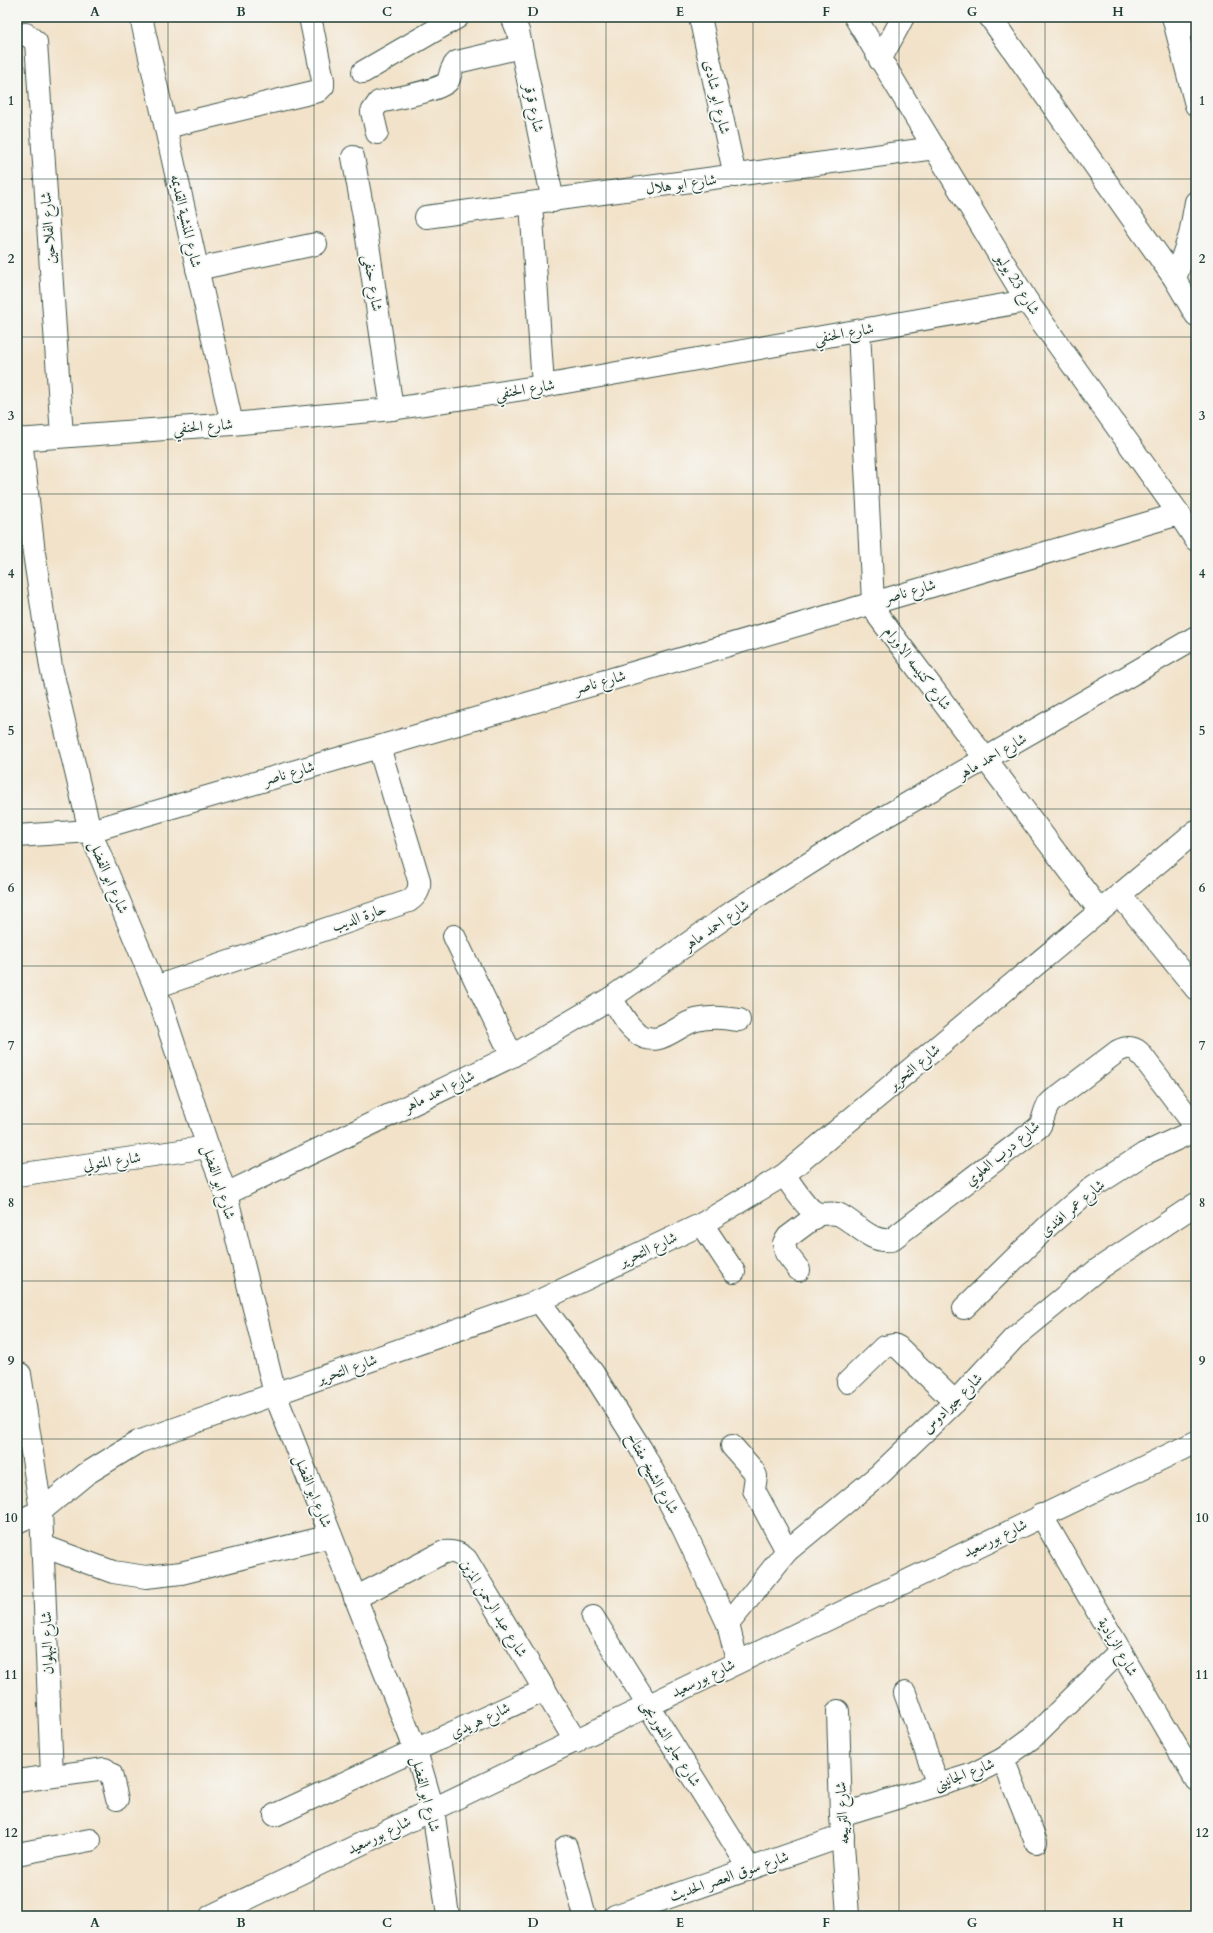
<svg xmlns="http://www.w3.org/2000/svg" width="1213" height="1933" viewBox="0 0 1213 1933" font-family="Cardo,Amiri,serif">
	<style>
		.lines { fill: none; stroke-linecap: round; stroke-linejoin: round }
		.service-casing { stroke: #3f564a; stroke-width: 22 }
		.minor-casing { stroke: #3f564a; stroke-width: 24 }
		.primary-casing { stroke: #3f564a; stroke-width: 24 }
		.service { stroke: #fff; stroke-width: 20 }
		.minor { stroke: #fff; stroke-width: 22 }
		.primary { stroke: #fff; stroke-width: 22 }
		.grid { fill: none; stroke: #1f3d34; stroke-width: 1; stroke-opacity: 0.55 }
		.labels { text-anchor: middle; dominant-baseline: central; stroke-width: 3.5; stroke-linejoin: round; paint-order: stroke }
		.street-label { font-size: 15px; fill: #1f3d34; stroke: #f6f6f2 }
		.neatline { fill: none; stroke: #1f3d34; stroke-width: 1.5 }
		.grid-label { font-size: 13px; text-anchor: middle; font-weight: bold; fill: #1f3d34 }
	</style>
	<rect width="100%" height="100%" fill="#f6f6f2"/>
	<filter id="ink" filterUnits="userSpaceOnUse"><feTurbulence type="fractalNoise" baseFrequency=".025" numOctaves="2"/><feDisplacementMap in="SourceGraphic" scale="8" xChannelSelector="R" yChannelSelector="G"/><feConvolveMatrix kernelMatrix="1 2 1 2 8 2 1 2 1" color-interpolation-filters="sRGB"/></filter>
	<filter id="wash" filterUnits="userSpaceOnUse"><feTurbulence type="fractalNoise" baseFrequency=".012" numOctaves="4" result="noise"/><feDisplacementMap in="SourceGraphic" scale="16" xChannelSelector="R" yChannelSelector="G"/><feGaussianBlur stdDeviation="0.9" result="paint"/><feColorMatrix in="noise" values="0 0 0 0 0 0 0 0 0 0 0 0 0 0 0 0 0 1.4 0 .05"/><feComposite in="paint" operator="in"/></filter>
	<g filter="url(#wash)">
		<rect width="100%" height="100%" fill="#f2e2c9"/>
	</g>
	<g filter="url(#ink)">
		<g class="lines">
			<g class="service-casing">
				<polyline id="service" points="1177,30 1196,26"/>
			</g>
			<g class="minor-casing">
				<g id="minor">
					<polyline points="141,17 232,424"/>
					<polyline points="512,17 518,31 553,201"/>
					<polyline points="700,17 735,176"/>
					<polyline points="1173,17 1196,105"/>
					<polyline points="17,35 26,34 36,42 62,436"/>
					<polyline points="363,72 458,17"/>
					<polyline points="166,127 318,91 323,86 323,80 310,17"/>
					<path d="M 377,133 L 372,112 L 379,102 C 392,99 442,90 448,81 C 452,73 449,69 457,62 L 521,47"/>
					<polyline points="353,157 364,217 392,409"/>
					<polyline points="531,203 543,386"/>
					<polyline points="426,217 935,148"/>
					<polyline points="197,269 316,244"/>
					<polyline points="1175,279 1190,235 1196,202"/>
					<polyline points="859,331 873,602 879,617 1100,911"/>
					<polyline points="21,439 34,553 51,667 90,831 155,987 208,1147 226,1194 275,1394 416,1751 433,1809 448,1916"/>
					<polyline points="17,440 232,424 392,409 543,386 1027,301"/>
					<polyline points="17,836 90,831 1179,514"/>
					<polyline points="1120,895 1196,989"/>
					<polyline points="454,936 512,1056"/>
					<path d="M 155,987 L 409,901 C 417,895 420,890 419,880 L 379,747"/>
					<path d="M 611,998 C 619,1010 626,1025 637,1033 C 659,1050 676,1025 696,1020 C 711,1016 724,1018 739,1020"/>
					<polyline points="17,1175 208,1147"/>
					<path d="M 784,1175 C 792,1185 803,1204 813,1211 C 821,1217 831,1211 840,1215 C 857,1224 871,1243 891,1240 L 1039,1127 C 1045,1119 1043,1108 1052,1101 L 1118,1051 C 1126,1047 1132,1046 1139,1052 L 1196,1127"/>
					<polyline points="226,1194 512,1056 611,998 734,911 862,830 1196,637"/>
					<polyline points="702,1224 734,1272"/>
					<polyline points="799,1270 786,1253 784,1243 788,1237 819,1214"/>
					<polyline points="539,1301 593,1373 641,1449 683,1528 728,1624 737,1661"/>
					<polyline points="964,1308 1049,1225 1094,1186 1144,1154 1196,1130"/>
					<polyline points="20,1374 41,1511 52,1776"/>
					<polyline points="848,1382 884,1347 894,1345 898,1347 955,1402"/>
					<polyline points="732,1446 753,1470 756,1476 754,1490 787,1551"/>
					<polyline points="1041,1515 1196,1780"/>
					<polyline points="17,1522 41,1511 86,1474 138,1442 539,1301 702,1224 784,1175 1196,831"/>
					<polyline points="43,1546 113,1572 146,1577 181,1573 331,1536"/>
					<path d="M 355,1598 L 444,1552 C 454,1551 459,1553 466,1559 L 576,1742"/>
					<polyline points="593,1617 750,1869"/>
					<polyline points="728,1624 787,1551 879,1475 955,1402 1014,1338 1097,1270 1196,1204"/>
					<polyline points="905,1693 938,1785"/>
					<polyline points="838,1711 841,1815 848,1916"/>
					<polyline points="1003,1759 1036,1842"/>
					<polyline points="17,1781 105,1769 111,1774 117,1799"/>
					<polyline points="275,1815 545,1690"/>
					<polyline points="841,1815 971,1775 1003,1759 1033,1737 1120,1651"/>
					<polyline points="566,1847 585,1916"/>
					<polyline points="17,1854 90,1840"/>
					<polyline points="211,1916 1196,1442"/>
					<polyline points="615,1916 843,1836"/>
				</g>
			</g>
			<g class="primary-casing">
				<g id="primary">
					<polyline points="855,17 1027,301 1179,514 1196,540"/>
					<polyline points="990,17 1175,279 1196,315"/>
					<polyline points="880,60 903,17"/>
				</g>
			</g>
			<use href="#service" class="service"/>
			<use href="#minor" class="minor"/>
			<use href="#primary" class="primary"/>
		</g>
	</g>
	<path class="grid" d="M 168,17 L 168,1916M 314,17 L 314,1916M 460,17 L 460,1916M 606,17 L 606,1916M 753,17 L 753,1916M 899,17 L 899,1916M 1045,17 L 1045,1916M 17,179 L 1196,179M 17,337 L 1196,337M 17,494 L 1196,494M 17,652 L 1196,652M 17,809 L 1196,809M 17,966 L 1196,966M 17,1124 L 1196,1124M 17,1281 L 1196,1281M 17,1439 L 1196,1439M 17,1596 L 1196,1596M 17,1754 L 1196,1754"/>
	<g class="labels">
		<g class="street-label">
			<text transform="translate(717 97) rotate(77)">شارع ابو شادى</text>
			<text transform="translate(534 108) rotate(78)">شارع قرقر</text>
			<text transform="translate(681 184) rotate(-8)">شارع ابو هلال</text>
			<text transform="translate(186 221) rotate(77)">شارع المنشية القديمه</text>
			<text transform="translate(48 228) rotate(-94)">شارع الفلاحين</text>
			<text transform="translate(373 283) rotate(81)">شارع حنفى</text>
			<text transform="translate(1018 284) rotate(58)">شارع 23 يوليو</text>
			<text transform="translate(844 333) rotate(-10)">شارع الحنفي</text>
			<text transform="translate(525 389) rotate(-9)">شارع الحنفي</text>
			<text transform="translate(203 426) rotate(-4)">شارع الحنفي</text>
			<text transform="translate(910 591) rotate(-16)">شارع ناصر</text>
			<text transform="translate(918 668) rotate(53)">شارع كنيسه الاورام</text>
			<text transform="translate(600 682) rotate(-16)">شارع ناصر</text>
			<text transform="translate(992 756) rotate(-30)">شارع احمد ماهر</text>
			<text transform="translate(289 773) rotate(-16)">شارع ناصر</text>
			<text transform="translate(109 877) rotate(67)">شارع ابو الفضل</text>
			<text transform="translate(359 917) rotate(-19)">حارة الديب</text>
			<text transform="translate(716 925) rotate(-35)">شارع احمد ماهر</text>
			<text transform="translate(914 1067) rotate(-40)">شارع التحرير</text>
			<text transform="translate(439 1091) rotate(-26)">شارع احمد ماهر</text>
			<text transform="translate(1002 1153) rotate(-40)">شارع درب العلوي</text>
			<text transform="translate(112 1161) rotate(-8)">شارع المتولي</text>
			<text transform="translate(219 1182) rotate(72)">شارع ابو الفضل</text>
			<text transform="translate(1072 1208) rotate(-40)">شارع عمر افندى</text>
			<text transform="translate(648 1249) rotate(-25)">شارع التحرير</text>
			<text transform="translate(347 1369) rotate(-19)">شارع التحرير</text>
			<text transform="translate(952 1403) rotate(-45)">شارع جيرادوس</text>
			<text transform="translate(653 1473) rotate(61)">شارع الشيخ مفتاح</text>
			<text transform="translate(313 1491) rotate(68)">شارع ابو الفضل</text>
			<text transform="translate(995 1538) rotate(-26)">شارع بورسعيد</text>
			<text transform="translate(494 1608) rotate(58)">شارع عبد الرحمن المزين</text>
			<text transform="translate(47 1643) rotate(-92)">شارع البهلوان</text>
			<text transform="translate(1118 1647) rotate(60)">شارع الزيادية</text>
			<text transform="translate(703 1678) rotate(-26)">شارع بورسعيد</text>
			<text transform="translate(480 1720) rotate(-25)">شارع هريدي</text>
			<text transform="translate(671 1743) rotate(58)">شارع جابر الشوربجى</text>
			<text transform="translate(964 1774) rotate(-21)">شارع الجانينى</text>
			<text transform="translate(426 1794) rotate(76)">شارع ابو الفضل</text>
			<text transform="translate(842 1813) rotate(-93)">شارع التربيعه</text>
			<text transform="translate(379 1835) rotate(-26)">شارع بورسعيد</text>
			<text transform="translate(729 1876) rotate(-19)">شارع سوق العصر الحديث</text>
		</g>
	</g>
	<rect width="1213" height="1933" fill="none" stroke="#f6f6f2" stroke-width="44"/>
	<rect x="22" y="22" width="1169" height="1889" class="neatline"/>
	<g class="grid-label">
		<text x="95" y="16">A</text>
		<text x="241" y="16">B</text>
		<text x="387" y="16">C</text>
		<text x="533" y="16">D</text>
		<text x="680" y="16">E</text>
		<text x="826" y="16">F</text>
		<text x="972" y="16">G</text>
		<text x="1118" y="16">H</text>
		<text x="11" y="105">1</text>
		<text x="1202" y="105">1</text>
		<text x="11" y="263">2</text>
		<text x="1202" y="263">2</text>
		<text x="11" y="420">3</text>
		<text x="1202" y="420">3</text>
		<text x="11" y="578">4</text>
		<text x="1202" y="578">4</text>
		<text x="11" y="735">5</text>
		<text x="1202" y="735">5</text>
		<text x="11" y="892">6</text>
		<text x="1202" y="892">6</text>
		<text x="11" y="1050">7</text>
		<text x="1202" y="1050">7</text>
		<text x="11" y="1207">8</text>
		<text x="1202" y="1207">8</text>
		<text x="11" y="1365">9</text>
		<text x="1202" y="1365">9</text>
		<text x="11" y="1522">10</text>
		<text x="1202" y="1522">10</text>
		<text x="11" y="1679">11</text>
		<text x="1202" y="1679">11</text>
		<text x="11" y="1837">12</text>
		<text x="1202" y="1837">12</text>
		<text x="95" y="1927">A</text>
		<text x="241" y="1927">B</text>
		<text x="387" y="1927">C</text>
		<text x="533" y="1927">D</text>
		<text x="680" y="1927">E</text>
		<text x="826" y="1927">F</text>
		<text x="972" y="1927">G</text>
		<text x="1118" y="1927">H</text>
	</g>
</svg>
